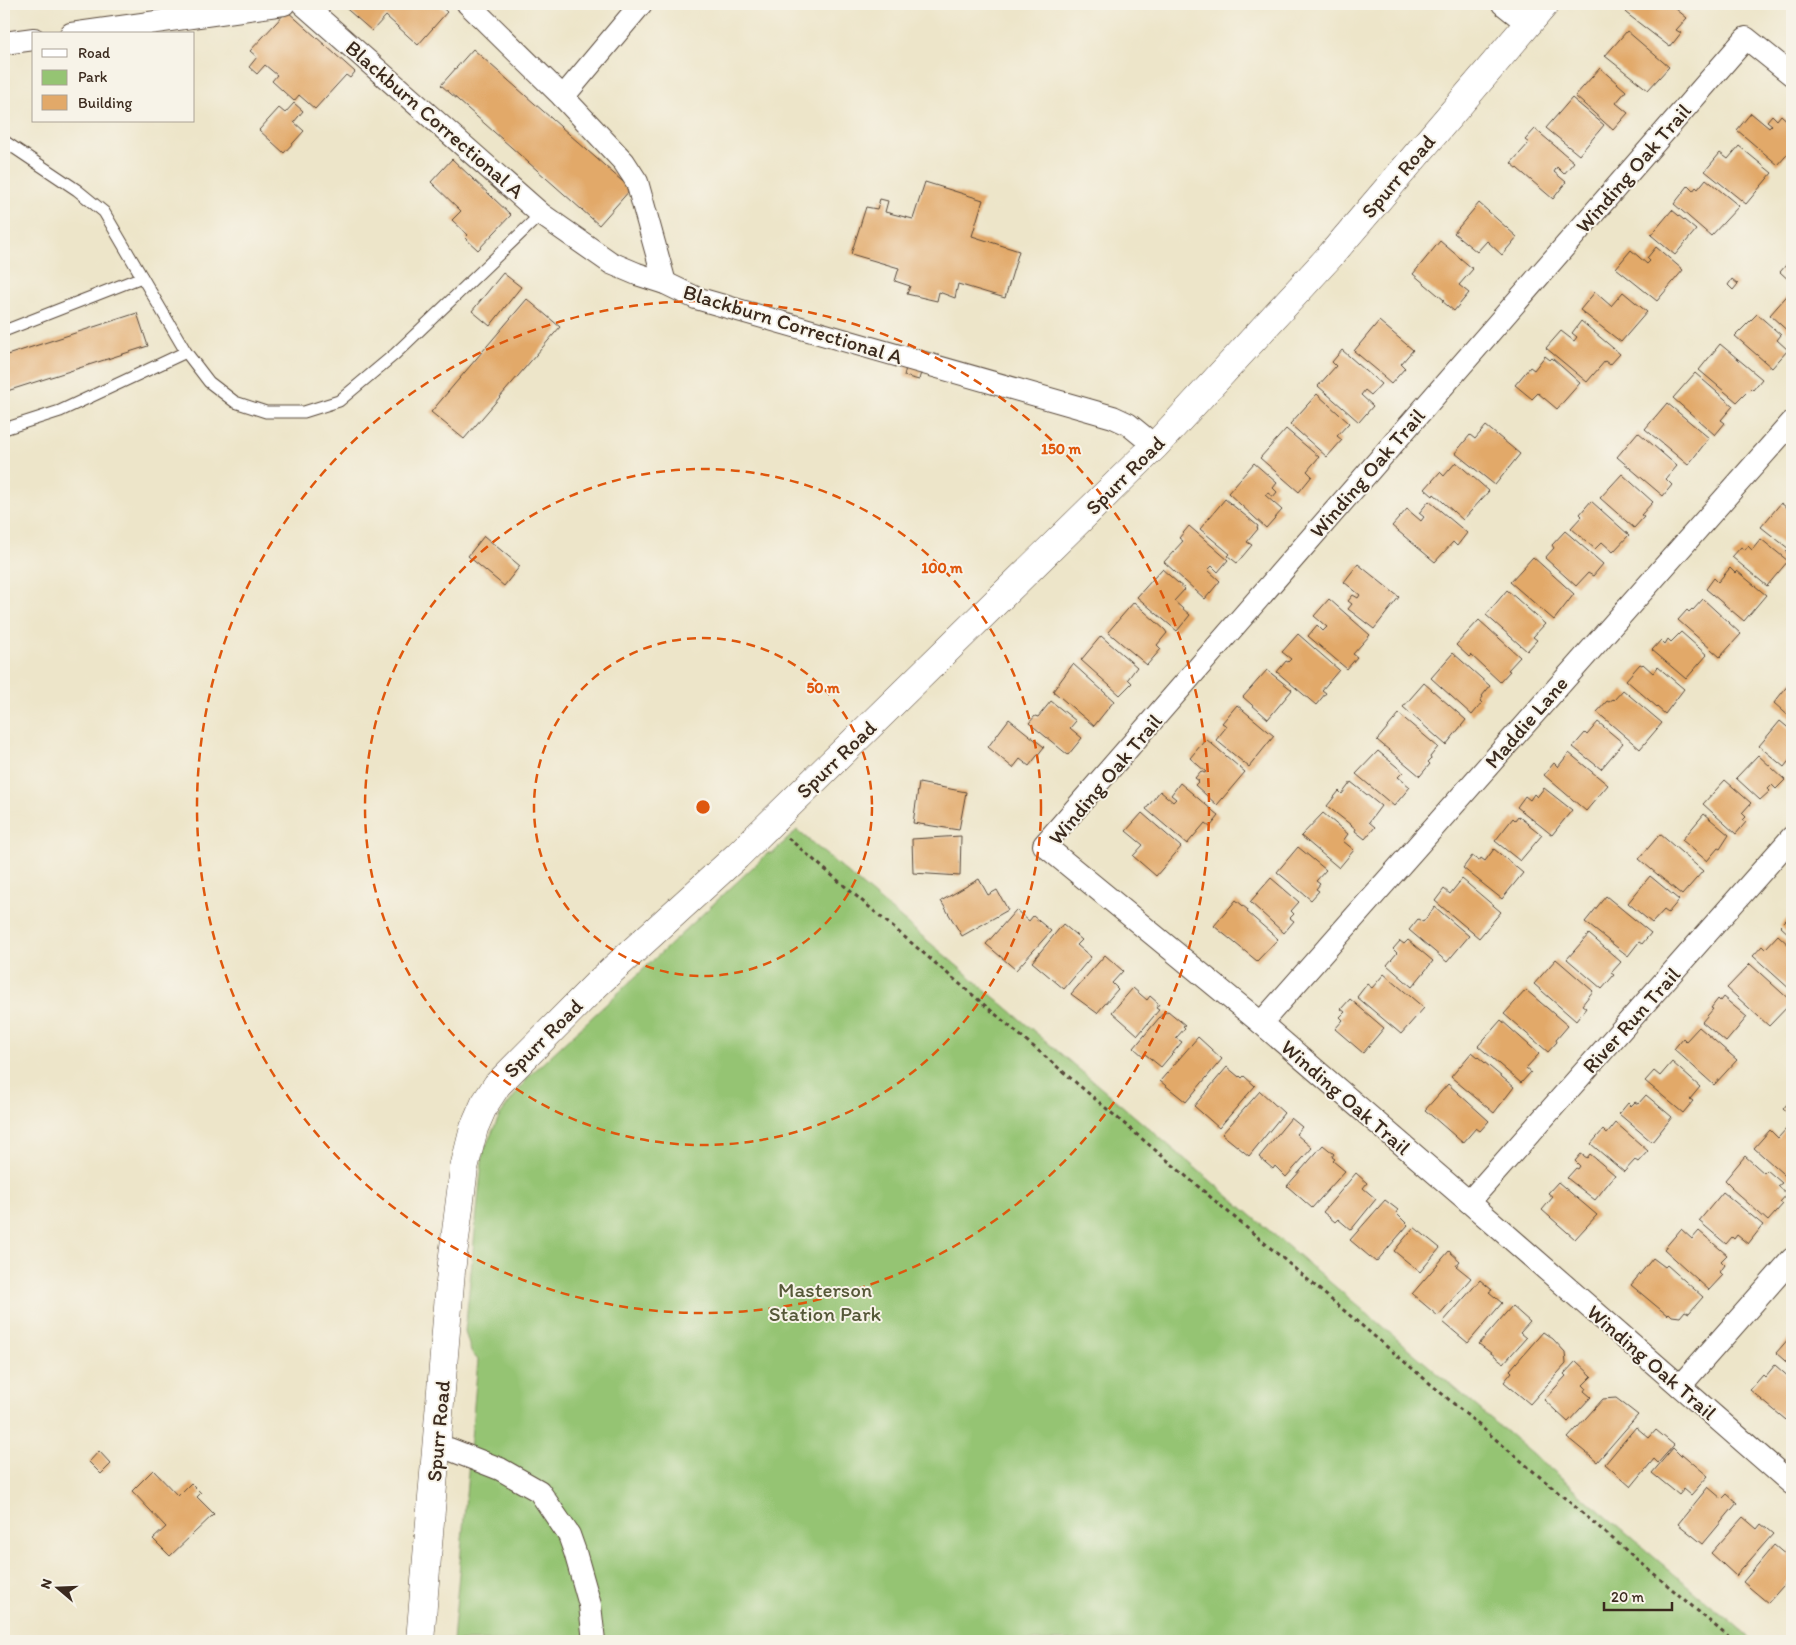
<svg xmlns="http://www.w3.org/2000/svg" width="1796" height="1645" viewBox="0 0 1796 1645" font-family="Itim,sans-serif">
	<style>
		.green { fill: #95c473; stroke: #687748 }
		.building { fill: #e2a969 }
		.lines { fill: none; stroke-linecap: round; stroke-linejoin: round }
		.service-casing { stroke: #564638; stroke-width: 13 }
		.minor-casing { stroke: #564638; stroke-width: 24 }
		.tertiary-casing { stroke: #564638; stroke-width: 29 }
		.path { stroke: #564638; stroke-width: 3; stroke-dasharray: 4 4; stroke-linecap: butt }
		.service { stroke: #fff; stroke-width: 11 }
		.minor { stroke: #fff; stroke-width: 22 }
		.tertiary { stroke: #fff; stroke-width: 28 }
		.ring { fill: none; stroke: #df570d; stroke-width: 2.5; stroke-dasharray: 9 6 }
		.labels { text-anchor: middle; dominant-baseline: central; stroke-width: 4; stroke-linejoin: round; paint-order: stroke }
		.street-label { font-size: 21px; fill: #3b2a1e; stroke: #f7f3e8 }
		.park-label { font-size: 21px; fill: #565838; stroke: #f7f3e8 }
		.centre { fill: #df570d; stroke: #f7f3e8; stroke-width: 2.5 }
		.ring-label { font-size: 15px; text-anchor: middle; font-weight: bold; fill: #df570d; stroke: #f7f3e8; stroke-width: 4; stroke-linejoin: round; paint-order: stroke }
	</style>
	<rect width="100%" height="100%" fill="#f7f3e8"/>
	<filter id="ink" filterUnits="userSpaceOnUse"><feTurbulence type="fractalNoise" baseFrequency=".02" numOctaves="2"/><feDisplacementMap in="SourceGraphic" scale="10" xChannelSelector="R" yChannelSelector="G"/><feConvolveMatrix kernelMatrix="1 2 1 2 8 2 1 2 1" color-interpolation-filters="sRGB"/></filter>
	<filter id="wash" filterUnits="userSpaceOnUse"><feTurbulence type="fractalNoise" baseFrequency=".0096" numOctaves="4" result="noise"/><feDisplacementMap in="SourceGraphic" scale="20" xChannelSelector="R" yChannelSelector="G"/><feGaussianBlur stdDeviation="1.12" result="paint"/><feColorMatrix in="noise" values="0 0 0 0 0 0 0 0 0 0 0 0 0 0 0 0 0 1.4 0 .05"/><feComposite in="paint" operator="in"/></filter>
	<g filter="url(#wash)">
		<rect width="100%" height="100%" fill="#ede5c9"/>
		<polygon class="green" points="797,830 1753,1641 453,1641 478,1360 471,1352 465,1331 483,1152 500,1115 529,1076 768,853 773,853"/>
		<g id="blocks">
			<g class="building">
				<polygon points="341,4 438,4 447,12 418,45 386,16 372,31"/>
				<polygon points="1634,4 1670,4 1687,18 1676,30 1681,33 1670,47 1626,13"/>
				<polygon points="287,11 355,72 350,78 346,75 315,109 299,95 294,101 272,81 277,75 265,65 257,74 249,67 257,57 250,51"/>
				<polygon points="1627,31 1669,67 1648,90 1605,56"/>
				<polygon points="473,49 631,189 599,225 441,85"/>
				<polygon points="1600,68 1626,91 1616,103 1628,113 1613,130 1575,96"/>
				<polygon points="1572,98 1604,125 1579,155 1546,128"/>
				<polygon points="294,103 303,111 294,122 304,131 284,153 259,130 279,108 285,113"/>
				<polygon points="1751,113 1769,128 1772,125 1767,121 1772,115 1777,120 1781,115 1792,125 1792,149 1778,165 1737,130"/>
				<polygon points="1535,129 1574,162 1564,174 1557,167 1554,172 1566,182 1553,199 1511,163 1529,143 1525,140"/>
				<polygon points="1739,146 1772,173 1746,204 1705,171 1720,153 1728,159"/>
				<polygon points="452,159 511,215 478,250 465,238 468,235 452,220 461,211 431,182"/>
				<polygon points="1706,179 1739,206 1711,236 1674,204 1688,186 1693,191 1696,187 1698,189"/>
				<polygon points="925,182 983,200 972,236 1019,251 1005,298 958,284 955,298 939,292 937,301 907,294 910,286 895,281 899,268 851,254 866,207 877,209 880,199 888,201 885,212 913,219"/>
				<polygon points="1479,203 1517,237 1502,255 1487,241 1477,252 1454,233"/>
				<polygon points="1672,210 1696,230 1675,255 1651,235"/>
				<polygon points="1440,241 1473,269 1459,285 1469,293 1454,311 1442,301 1444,300 1413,274"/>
				<polygon points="1656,247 1683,270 1657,301 1616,268 1631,250 1647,264 1650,261 1647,258"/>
				<polygon points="1792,258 1792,283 1780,272"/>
				<polygon points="503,273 521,287 490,326 472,311"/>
				<polygon points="1732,279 1738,284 1733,290 1728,285"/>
				<polygon points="1792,290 1792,335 1770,315"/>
				<polygon points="1595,292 1611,306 1623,292 1647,312 1621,342 1580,310"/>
				<polygon points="527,299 560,327 464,439 431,412"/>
				<polygon points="137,313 148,346 4,392 4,356"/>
				<polygon points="1757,314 1781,335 1777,340 1788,350 1772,368 1735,336"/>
				<polygon points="1379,321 1413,350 1401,364 1405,368 1391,384 1383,377 1384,376 1354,351"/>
				<polygon points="1581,321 1620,354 1610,365 1605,361 1587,382 1546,348 1561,331 1574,341 1577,337 1572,333"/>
				<polygon points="1720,344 1762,379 1753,390 1751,388 1737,402 1699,370"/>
				<polygon points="1342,350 1381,384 1371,395 1365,390 1361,395 1373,406 1359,422 1318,386 1336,366 1332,362"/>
				<polygon points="1545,356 1550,360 1552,358 1580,383 1557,409 1538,393 1532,399 1515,385 1530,367 1534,370"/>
				<polygon points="907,363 922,368 919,380 904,376"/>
				<polygon points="1695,373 1733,406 1721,420 1725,423 1715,435 1673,398"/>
				<polygon points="1317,394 1349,423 1337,436 1342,440 1327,457 1290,424"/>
				<polygon points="1667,403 1709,438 1688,465 1645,429"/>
				<polygon points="1486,426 1520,454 1495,485 1455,453 1470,435 1475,439"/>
				<polygon points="1286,429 1319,457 1307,471 1312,476 1299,492 1260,458"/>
				<polygon points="1638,432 1677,466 1666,479 1672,485 1663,496 1617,457"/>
				<polygon points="1456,462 1489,491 1463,520 1434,494 1433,496 1425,489 1440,472 1444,476"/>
				<polygon points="1254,463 1277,483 1273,488 1277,492 1273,497 1268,493 1265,495 1282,510 1266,528 1228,493"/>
				<polygon points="1622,474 1653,502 1641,515 1644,517 1634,528 1600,498"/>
				<polygon points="1225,499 1258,526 1257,528 1258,529 1247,542 1252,545 1237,563 1228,556 1230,554 1200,529"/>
				<polygon points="1429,501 1467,533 1457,546 1453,542 1435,562 1392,526 1407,509 1421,521 1424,517 1419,513"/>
				<polygon points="1591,501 1629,535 1613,552 1602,542 1595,549 1571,528 1582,516 1580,514"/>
				<polygon points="1781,503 1792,512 1792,556 1786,552 1789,549 1761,527"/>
				<polygon points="1189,526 1228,560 1218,572 1212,566 1208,570 1220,581 1205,599 1164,562 1183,541 1179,538"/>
				<polygon points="1565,531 1603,564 1593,576 1588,573 1576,586 1545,558 1554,548 1552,545"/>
				<polygon points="484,536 520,566 504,586 468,556"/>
				<polygon points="1761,539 1788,561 1767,586 1732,557 1741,547 1745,550 1748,546 1752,550"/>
				<polygon points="1533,557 1574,594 1554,620 1510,582"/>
				<polygon points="1358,564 1399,597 1374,629 1348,609 1352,604 1348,601 1353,595 1358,598 1360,595 1344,582"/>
				<polygon points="1730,568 1735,573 1737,571 1766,595 1744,621 1706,589 1714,578 1718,582"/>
				<polygon points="1162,569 1185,589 1174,601 1190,615 1177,631 1137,597"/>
				<polygon points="1507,590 1545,624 1533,637 1537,640 1527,651 1486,615"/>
				<polygon points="1329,599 1370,635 1353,654 1357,657 1347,669 1308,636 1317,625 1323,631 1327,627 1314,616"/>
				<polygon points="1703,599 1741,634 1720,657 1678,620 1687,610 1689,612 1692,609 1693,610"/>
				<polygon points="1134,602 1165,630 1167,633 1157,645 1161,649 1147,665 1108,632"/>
				<polygon points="1479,620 1520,657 1508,670 1510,671 1500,682 1471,655 1469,657 1456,645"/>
				<polygon points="1681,632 1707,655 1686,679 1652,650 1661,640 1665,644 1668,639 1671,642"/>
				<polygon points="1298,634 1339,670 1322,690 1326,693 1316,705 1277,672 1286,661 1288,662 1291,659 1282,652"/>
				<polygon points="1101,636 1137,667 1128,679 1132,683 1120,695 1081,660"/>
				<polygon points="1453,653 1490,686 1482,696 1483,697 1480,701 1482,703 1472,715 1431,678"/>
				<polygon points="1073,664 1114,701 1094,726 1053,691"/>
				<polygon points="1640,664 1642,665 1643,664 1653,673 1658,667 1684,689 1665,714 1626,680"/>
				<polygon points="1267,670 1292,690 1268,719 1243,697"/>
				<polygon points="1792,680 1792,719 1774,703"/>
				<polygon points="1424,683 1466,720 1446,745 1403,707"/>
				<polygon points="1623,690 1662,723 1640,749 1597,712 1607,701 1609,702 1613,699 1614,700"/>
				<polygon points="1051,701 1076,721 1070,728 1082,738 1068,755 1029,723 1035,716 1038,717"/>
				<polygon points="1237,705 1274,736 1249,767 1216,740 1227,726 1222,723"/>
				<polygon points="1399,714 1438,747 1430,757 1431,759 1428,762 1430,764 1420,776 1377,740"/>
				<polygon points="1009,719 1044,747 1029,766 1020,759 1013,768 988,747"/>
				<polygon points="1780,721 1792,731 1792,757 1784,767 1759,746"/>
				<polygon points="1598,722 1623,743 1601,769 1573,747 1585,733 1587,735"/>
				<polygon points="1206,739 1245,772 1217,805 1195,785 1199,781 1195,778 1201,771 1204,773 1206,772 1190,758"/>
				<polygon points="1378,751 1403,772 1398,777 1410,787 1394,806 1356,774"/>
				<polygon points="1569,753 1608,785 1586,811 1544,775 1554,763 1558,767"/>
				<polygon points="1758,755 1785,780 1776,789 1772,785 1768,789 1770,791 1760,800 1736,778"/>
				<polygon points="1725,780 1751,803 1742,813 1746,817 1743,820 1746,822 1736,834 1703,804"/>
				<polygon points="1351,782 1381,806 1369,822 1375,827 1365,839 1355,831 1356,829 1327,806 1339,791 1342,794"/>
				<polygon points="919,783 966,792 959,830 913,823"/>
				<polygon points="1180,783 1219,816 1210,827 1205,823 1187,844 1146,809 1160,791 1173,802 1176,799 1171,795"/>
				<polygon points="1544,788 1572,810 1552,835 1517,807 1525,796 1530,800 1534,794 1537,797"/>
				<polygon points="1142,813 1181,847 1156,876 1133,856 1143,845 1126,831"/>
				<polygon points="1323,813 1348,834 1343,841 1354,850 1339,868 1301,836"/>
				<polygon points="1704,814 1729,835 1720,849 1718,848 1707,861 1682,840"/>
				<polygon points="1518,816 1542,835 1520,861 1495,841 1513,818 1515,820"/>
				<polygon points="1660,834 1703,871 1682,895 1639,859"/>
				<polygon points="961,836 960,876 913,873 912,839"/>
				<polygon points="1298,847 1326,870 1316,881 1320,884 1316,889 1319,891 1311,900 1277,872"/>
				<polygon points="1494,849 1523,873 1502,899 1463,868 1472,856 1479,861 1481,858 1485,861"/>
				<polygon points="1650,876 1679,900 1668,913 1664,910 1652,923 1628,903"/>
				<polygon points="1271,878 1299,902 1291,911 1294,914 1290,918 1294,921 1284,933 1250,902"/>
				<polygon points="979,879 988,895 997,890 1008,910 962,936 941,901"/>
				<polygon points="1462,879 1501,912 1479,938 1435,901 1444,889 1450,894"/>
				<polygon points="1606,896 1651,933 1642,944 1639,942 1628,956 1585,922"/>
				<polygon points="1236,900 1248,910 1247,912 1278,939 1257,961 1214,926"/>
				<polygon points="1435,907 1469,936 1447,962 1409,930 1418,919 1423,922"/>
				<polygon points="1016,910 1029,921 1033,916 1051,931 1016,970 986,944"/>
				<polygon points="1792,914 1792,937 1780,926"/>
				<polygon points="1063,924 1082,940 1077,945 1091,957 1064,989 1032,962"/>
				<polygon points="1589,934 1621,962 1611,973 1614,975 1602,989 1567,959"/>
				<polygon points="1778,935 1792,948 1792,991 1753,956 1762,946 1765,949"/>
				<polygon points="1408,940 1433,961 1412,987 1387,965 1397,953 1393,949 1400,941 1404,944"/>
				<polygon points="1105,955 1123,971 1112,983 1118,989 1097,1013 1071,994"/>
				<polygon points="1556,959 1593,991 1582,1005 1586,1008 1576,1021 1534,984"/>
				<polygon points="1750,964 1792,1002 1769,1026 1727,988"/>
				<polygon points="1384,974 1424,1008 1401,1034 1357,997 1367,984 1372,988"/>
				<polygon points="1133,988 1147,1000 1150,996 1159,1004 1156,1008 1159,1010 1138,1035 1112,1012"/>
				<polygon points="1526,990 1568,1026 1556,1040 1557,1042 1548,1052 1504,1014"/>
				<polygon points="1723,997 1747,1017 1726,1042 1702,1022 1713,1009 1711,1008 1718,999 1720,1001"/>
				<polygon points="1350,999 1384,1028 1363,1053 1335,1029 1343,1020 1340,1017 1345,1012 1341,1009"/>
				<polygon points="1168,1011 1185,1025 1183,1026 1185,1028 1176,1038 1182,1042 1161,1067 1145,1054 1143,1056 1134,1048 1164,1012 1165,1013"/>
				<polygon points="1501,1020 1539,1054 1526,1068 1531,1072 1521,1083 1478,1046"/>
				<polygon points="1699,1027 1737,1060 1714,1085 1674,1049 1683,1038 1686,1041"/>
				<polygon points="1198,1037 1222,1059 1186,1102 1160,1081"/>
				<polygon points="1472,1052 1514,1087 1494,1113 1451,1077"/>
				<polygon points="1672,1062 1700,1087 1690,1099 1693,1101 1683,1113 1645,1081 1654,1071 1660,1076"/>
				<polygon points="1227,1067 1239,1077 1240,1076 1242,1078 1244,1076 1255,1086 1219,1128 1194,1106"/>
				<polygon points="1448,1084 1489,1121 1480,1131 1476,1128 1463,1143 1425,1110"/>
				<polygon points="1260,1091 1284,1113 1249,1156 1222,1134"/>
				<polygon points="1646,1095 1672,1117 1652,1142 1619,1114 1628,1103 1631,1106 1635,1102 1638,1104"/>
				<polygon points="1792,1098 1792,1117 1783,1109"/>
				<polygon points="1291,1118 1302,1127 1296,1134 1312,1148 1286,1177 1275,1166 1273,1169 1259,1157"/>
				<polygon points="1616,1123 1648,1151 1638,1162 1635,1160 1624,1172 1591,1144 1603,1130 1607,1134"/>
				<polygon points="1787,1128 1792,1132 1792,1182 1754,1148 1770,1130 1778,1138"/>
				<polygon points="1323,1145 1334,1154 1332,1157 1335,1159 1333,1161 1345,1171 1312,1208 1287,1186"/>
				<polygon points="1581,1154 1587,1158 1590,1154 1615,1175 1595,1200 1567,1178 1576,1168 1578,1169 1580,1166 1575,1161"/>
				<polygon points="1745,1156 1764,1173 1767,1170 1782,1183 1778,1186 1787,1194 1780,1202 1783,1204 1768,1221 1731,1188 1732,1187 1725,1180"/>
				<polygon points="1356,1173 1367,1183 1363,1188 1376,1199 1351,1230 1338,1219 1335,1222 1323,1212"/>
				<polygon points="1558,1182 1597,1215 1575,1239 1542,1210 1553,1197 1548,1193"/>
				<polygon points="1723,1192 1763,1225 1748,1244 1737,1235 1734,1239 1732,1237 1726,1244 1699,1221"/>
				<polygon points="1385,1200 1398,1210 1396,1213 1408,1225 1376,1262 1350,1240"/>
				<polygon points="1414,1227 1440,1248 1420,1272 1394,1251"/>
				<polygon points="1681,1229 1692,1239 1699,1231 1727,1255 1721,1261 1725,1265 1720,1272 1723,1275 1709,1290 1664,1249"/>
				<polygon points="1449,1251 1460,1261 1456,1266 1471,1278 1438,1316 1412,1294"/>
				<polygon points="1653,1258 1665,1267 1667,1265 1703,1297 1689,1313 1685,1311 1680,1317 1672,1316 1669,1313 1667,1315 1631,1285"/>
				<polygon points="1480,1280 1492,1290 1489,1292 1502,1303 1468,1343 1443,1322"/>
				<polygon points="1512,1306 1530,1322 1520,1333 1526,1338 1504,1363 1479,1344"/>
				<polygon points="1543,1332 1553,1339 1565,1352 1566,1364 1530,1404 1504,1382 1512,1372 1510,1370"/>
				<polygon points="1790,1337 1792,1339 1792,1367 1776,1353"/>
				<polygon points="1576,1361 1592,1376 1583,1385 1586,1388 1584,1391 1591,1397 1568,1422 1544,1400 1566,1376 1564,1374"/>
				<polygon points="1775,1365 1792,1380 1792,1425 1750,1390 1763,1375 1765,1377"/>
				<polygon points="1616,1398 1638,1415 1597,1462 1568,1438 1603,1399"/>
				<polygon points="1636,1427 1649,1438 1656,1430 1674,1445 1658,1463 1654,1459 1631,1487 1605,1464"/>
				<polygon points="1673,1448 1681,1456 1682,1454 1708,1476 1691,1495 1684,1489 1679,1495 1652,1473"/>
				<polygon points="99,1451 111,1464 101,1474 89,1462"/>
				<polygon points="153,1470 178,1496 191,1483 201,1493 197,1497 214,1514 170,1556 153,1539 166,1527 132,1491"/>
				<polygon points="1708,1487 1722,1499 1727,1494 1737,1503 1703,1544 1678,1524"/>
				<polygon points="1743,1517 1757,1529 1761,1524 1773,1534 1736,1576 1711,1553"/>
				<polygon points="1774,1545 1787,1556 1792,1549 1792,1579 1791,1577 1768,1603 1743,1582"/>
			</g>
		</g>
	</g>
	<g filter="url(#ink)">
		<use href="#blocks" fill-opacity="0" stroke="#564638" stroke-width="1"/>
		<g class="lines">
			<g class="service-casing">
				<g id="service">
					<polyline points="4,141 77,190 104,212 186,352 209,382 235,402 266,412 304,412 339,401 395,354 541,214"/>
					<polyline points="4,331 142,277"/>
					<polyline points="4,429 60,411 186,352"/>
				</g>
			</g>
			<g class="minor-casing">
				<g id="minor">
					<polyline points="303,4 541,214 611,263 637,274 665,283 696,298 1113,417 1128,424 1155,446"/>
					<polyline points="468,4 563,97 624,162 637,182 665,283"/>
					<polyline points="1503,4 1528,24"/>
					<polyline points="71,34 284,4"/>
					<polyline points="4,43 34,39"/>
					<polyline points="1792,75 1746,38 1044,845 1261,1023 1469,1202 1792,1484"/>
					<polyline points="563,97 641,4"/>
					<polyline points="1261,1023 1792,422"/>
					<polyline points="1469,1202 1792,837"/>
					<polyline points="1680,1386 1792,1259"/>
					<polyline points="437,1447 449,1449 500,1469 539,1491 569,1535 575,1552 590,1605 594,1641"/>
				</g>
			</g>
			<g class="tertiary-casing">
				<polyline id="tertiary" points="420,1641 451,1271 464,1168 474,1128 484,1105 497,1085 597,984 737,856 1155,446 1331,255 1545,4"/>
			</g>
			<polyline class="path" points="788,838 1733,1641"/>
			<use href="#service" class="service"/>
			<use href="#minor" class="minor"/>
			<use href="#tertiary" class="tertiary"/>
		</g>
	</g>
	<g class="ring">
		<circle cx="703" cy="807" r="169"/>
		<circle cx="703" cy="807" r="338"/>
		<circle cx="703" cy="807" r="506"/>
	</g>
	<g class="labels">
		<g class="street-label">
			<text transform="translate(435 119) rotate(41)">Blackburn Correctional A</text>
			<text transform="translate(1633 168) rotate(-49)">Winding Oak Trail</text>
			<text transform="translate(1398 176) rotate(-50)">Spurr Road</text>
			<text transform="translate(793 324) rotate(17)">Blackburn Correctional A</text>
			<text transform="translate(1367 473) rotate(-49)">Winding Oak Trail</text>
			<text transform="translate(1125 475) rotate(-45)">Spurr Road</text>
			<text transform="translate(1526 722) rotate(-49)">Maddie Lane</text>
			<text transform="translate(836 759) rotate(-44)">Spurr Road</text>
			<text transform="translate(1105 779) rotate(-50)">Winding Oak Trail</text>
			<text transform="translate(1631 1020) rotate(-48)">River Run Trail</text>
			<text transform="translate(543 1038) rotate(-45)">Spurr Road</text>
			<text transform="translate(1346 1097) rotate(41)">Winding Oak Trail</text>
			<text transform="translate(1652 1362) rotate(41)">Winding Oak Trail</text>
			<text transform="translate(438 1431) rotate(-85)">Spurr Road</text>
		</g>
		<g class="park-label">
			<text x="825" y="1289">Masterson<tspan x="825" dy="24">Station Park</tspan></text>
		</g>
	</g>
	<circle cx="703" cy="807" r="8" class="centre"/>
	<g class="ring-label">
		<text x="1061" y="454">150 m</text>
		<text x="942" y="573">100 m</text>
		<text x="823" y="693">50 m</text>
	</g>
	<rect width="1796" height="1645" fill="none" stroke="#f7f3e8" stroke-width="20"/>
	<rect x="32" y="32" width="162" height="90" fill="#f7f3e8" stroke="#aca397"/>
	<rect x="42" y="49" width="25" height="8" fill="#ffffff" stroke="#aca397"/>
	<text x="78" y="58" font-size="15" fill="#3b2a1e">Road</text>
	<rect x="42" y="70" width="25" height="15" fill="#95c473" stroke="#aca397"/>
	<text x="78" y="82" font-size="15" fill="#3b2a1e">Park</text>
	<rect x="42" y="95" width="25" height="15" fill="#e2a969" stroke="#aca397"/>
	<text x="78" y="108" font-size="15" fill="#3b2a1e">Building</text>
	<g transform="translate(58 1588) rotate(289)" stroke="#f7f3e8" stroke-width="4" paint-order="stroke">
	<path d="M0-4L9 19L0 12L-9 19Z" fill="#3b2a1e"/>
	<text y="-8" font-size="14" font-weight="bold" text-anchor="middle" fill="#3b2a1e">N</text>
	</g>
	<path d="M1604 1602v8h68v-8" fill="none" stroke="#3b2a1e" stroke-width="2.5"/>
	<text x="1611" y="1602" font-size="15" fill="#3b2a1e" stroke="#f7f3e8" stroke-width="4" paint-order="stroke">20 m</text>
</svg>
